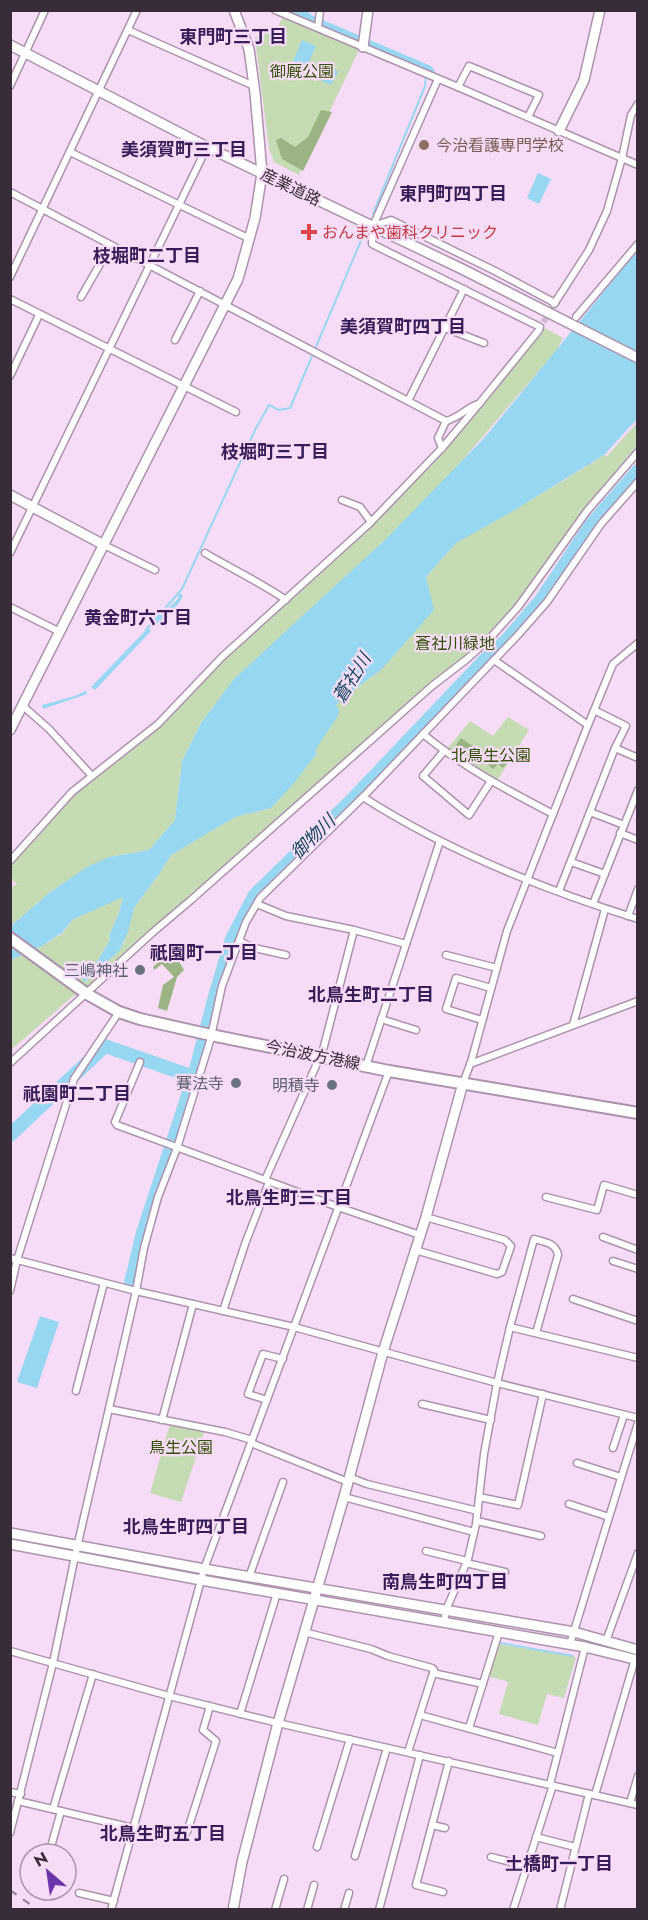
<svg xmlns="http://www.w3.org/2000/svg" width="648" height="1920" viewBox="0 0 648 1920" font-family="Jost,'Noto Sans JP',sans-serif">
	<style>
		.green { fill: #c5dbb3 }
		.forest { fill: #9ab483 }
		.water { fill: #97d7f1 }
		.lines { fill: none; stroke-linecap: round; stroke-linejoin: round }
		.stream { stroke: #97d7f1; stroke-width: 2 }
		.river { stroke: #97d7f1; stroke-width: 14 }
		.street-tunnel { stroke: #d1b9d1; stroke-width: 6; stroke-dasharray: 6 3; stroke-linecap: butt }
		.street-casing { stroke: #ac92ac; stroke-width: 9 }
		.secondary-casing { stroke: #ac92ac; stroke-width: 12 }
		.primary-casing { stroke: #ac92ac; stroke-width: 14 }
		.street { stroke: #fff; stroke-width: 6 }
		.secondary { stroke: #fff; stroke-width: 9 }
		.primary { stroke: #fff; stroke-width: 10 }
		.rail { stroke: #8d7b8d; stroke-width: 2; stroke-dasharray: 8 8; stroke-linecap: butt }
		.education-dot { fill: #8d6e63; stroke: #f7dcf7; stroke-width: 2 }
		.health-dot { fill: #e0444e; stroke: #f7dcf7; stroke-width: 2 }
		.worship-dot { fill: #6b7280; stroke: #f7dcf7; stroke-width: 2 }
		.labels { text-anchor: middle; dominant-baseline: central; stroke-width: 4.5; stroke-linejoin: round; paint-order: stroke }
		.park-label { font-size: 16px; fill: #315004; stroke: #f7dcf7 }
		.education-label { font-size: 16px; fill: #785e54; stroke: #f7dcf7; text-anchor: start }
		.street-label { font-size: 16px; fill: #372c37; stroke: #f7dcf7 }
		.health-label { font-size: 16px; fill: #be3a42; stroke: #f7dcf7; text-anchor: start }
		.worship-label { font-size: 16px; fill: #5b616d; stroke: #f7dcf7; text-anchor: end }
		.neighbourhood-label { font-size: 18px; font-weight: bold; fill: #381e58; stroke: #f7dcf7 }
		.water-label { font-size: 18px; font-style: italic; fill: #11475a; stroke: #f7dcf7 }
	</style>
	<rect width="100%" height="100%" fill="#f7dcf7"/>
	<g class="green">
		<polygon points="283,17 360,48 299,175 274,162 269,148 255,38 263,30 273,36"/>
		<polygon points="545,328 563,338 556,351 455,469 393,533 234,680 201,723 182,761 175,820 149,850 109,857 49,893 11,926 10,889 17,884 11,878 11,865 72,797 155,732 225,659 354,543 397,500 463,429"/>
		<polygon points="637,423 637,446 588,504 521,598 492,632 469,653 433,680 90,986 72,997 11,1050 11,960 42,946 63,933 72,920 123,896 119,913 109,936 110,940 98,960 80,976 86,982 124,943 134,908 159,874 171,855 235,817 271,808 317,753 310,744 340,700 381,670 426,577 456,543 566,479 604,455 607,456"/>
		<polygon points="508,717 529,730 497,781 447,749 470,721 493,736"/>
		<polygon points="170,1424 205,1430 181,1502 150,1493"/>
		<polygon points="498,1644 576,1657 564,1698 547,1694 538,1725 499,1714 508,1682 488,1676"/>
	</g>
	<g class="forest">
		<polygon points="321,110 332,112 303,171 282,159 276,140 281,138 295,147 308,137"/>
		<polygon points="461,738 486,755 483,764 455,746"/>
		<polygon points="497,755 505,755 511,759 503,768 498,764 493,769 488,765"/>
		<polygon points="164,957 171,963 177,958 184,970 177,977 167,1011 158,1008 163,985 174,977 162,964 154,970 153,967"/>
	</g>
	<g class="water">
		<polygon points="288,11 305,11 311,14 311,15 431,66 435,71 432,74"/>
		<polygon points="302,40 316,46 304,73 291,67"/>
		<polygon points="335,69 338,72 331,85 322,81 324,74 331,74"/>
		<polygon points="538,173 551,179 539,204 527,198"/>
		<polygon points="637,251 637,419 604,455 513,511 456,543 426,577 434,610 381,670 340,700 310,744 317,753 295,782 271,808 235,817 171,855 159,874 134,908 128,932 120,950 85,982 80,976 98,960 110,940 109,936 119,913 123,897 72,920 63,932 42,946 11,960 11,926 49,893 87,867 109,857 149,850 175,820 182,761 201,723 234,679 386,539 486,436"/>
		<polygon points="179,593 183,596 179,603 157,625 153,622 178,599"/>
		<polygon points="148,628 151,631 95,690 91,687"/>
		<polygon points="86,691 87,694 43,709 42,705 75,696"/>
		<polygon points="40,1316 59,1322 37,1388 17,1382"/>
	</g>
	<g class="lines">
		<g class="stream">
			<polyline points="373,214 425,86 426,74"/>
			<polyline points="146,630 182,589 255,430 269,405 279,410 290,408 363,236"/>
			<polyline points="500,1643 573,1656"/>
		</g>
		<g class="river">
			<polyline points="303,756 332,712"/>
			<polyline points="10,1135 105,1046 194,1077"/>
			<polyline points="131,1283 143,1233 194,1077 216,993 232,939 255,895 351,801 484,661 508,639 542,599 592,524 638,471"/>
		</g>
		<polyline class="street-tunnel" points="539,330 554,304"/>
		<g class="street-casing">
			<g id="street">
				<polyline points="275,10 458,87 638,165"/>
				<polyline points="318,28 320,10"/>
				<polyline points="128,30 254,86"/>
				<polyline points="438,79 373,226 372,244 540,327"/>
				<polyline points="10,86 45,10"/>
				<polyline points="458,87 469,66 539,95 528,117"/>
				<polyline points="70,152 250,239"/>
				<path d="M 10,192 L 446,421 C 459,418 470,405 479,404 L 539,330"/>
				<polyline points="373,226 391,220 495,271 555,303"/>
				<polyline points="10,277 137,10"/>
				<polyline points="81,297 111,245"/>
				<polyline points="10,299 236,412"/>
				<polyline points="554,304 589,250 607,211 622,158 631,115 638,104"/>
				<polyline points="576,317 638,244"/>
				<polyline points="445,328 484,343"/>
				<polyline points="175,340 200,291"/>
				<polyline points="10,376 39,315"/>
				<polyline points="408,401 464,289"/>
				<polyline points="442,448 438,438 446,421"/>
				<polyline points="342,500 360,507 371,522"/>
				<polyline points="104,545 155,570"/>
				<polyline points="10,553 207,147"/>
				<path d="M 205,553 C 232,569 260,582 286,600"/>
				<polyline points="10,607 60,632"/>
				<polyline points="494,660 588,725"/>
				<polyline points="23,706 49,729 92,776"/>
				<polyline points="594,710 626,726 615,748"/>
				<path d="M 423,734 C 463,767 507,790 553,814"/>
				<polyline points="444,751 423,776 469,815 491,781"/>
				<path d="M 363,797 C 447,851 542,889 638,919"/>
				<polyline points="590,812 624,825"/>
				<polyline points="620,833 638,840"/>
				<polyline points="10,861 72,792 158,724 222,657 370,523 442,448 479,404"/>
				<polyline points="571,862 605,874"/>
				<polyline points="559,891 615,748 638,758"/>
				<polyline points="257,904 286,916 354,930 406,944"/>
				<polyline points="593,904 638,790"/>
				<polyline points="628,916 638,889"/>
				<polyline points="239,941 254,948 286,955"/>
				<polyline points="446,955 497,968"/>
				<polyline points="381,1019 416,1030"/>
				<polyline points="482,1020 446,1009 456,978 491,988"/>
				<polyline points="573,1025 605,909"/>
				<polyline points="140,1062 115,1122 117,1125 338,1207 420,1235"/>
				<polyline points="10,1063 152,933 191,900 432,686 467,659 491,637 518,607 587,511 638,452"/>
				<polyline points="470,1064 638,1001"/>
				<polyline points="366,1066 440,841"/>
				<polyline points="463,1083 471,1062 507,931 588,725 613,664 638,643"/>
				<polyline points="265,1180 323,1050 354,930"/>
				<polyline points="546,1197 597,1210 604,1185 638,1195"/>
				<polyline points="603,1237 638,1250"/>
				<polyline points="415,1250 497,1274 502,1272 511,1246 505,1240 426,1217"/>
				<polyline points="10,1258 136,1291 294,1327 497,1383 638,1418"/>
				<polyline points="613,1261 638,1269"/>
				<polyline points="10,1291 17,1260 74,1079 119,1012"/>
				<polyline points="573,1299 638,1321"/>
				<polyline points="223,1311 245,1244 269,1182"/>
				<path d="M 510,1327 L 534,1239 C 545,1242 556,1243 558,1255 L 536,1333"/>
				<polyline points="76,1391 104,1283"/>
				<polyline points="267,1400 248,1394 263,1354 283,1359"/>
				<polyline points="422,1404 491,1420"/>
				<polyline points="109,1409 225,1432 252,1440"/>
				<polyline points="162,1420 193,1304"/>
				<polyline points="251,1443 348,1482"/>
				<polyline points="613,1448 624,1415"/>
				<polyline points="577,1463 621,1477"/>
				<polyline points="349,1477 367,1484 478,1511"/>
				<polyline points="344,1497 474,1532"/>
				<polyline points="479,1497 518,1505 543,1394"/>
				<polyline points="569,1504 609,1517"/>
				<polyline points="477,1521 541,1536"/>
				<polyline points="426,1551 467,1561"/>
				<polyline points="466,1563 505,1572"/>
				<polyline points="249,1577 283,1482"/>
				<polyline points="444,1622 446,1610 468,1559 476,1524 484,1454 497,1383 510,1327 638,1358"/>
				<polyline points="304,1632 371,1649 388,1656 432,1668 434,1670 408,1752"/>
				<polyline points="606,1641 638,1553"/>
				<polyline points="570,1644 638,1423"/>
				<polyline points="10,1651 169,1696 278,1723 638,1805"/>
				<polyline points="433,1673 483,1684"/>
				<polyline points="240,1714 277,1593"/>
				<polyline points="420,1715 558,1753"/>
				<polyline points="469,1728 499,1632"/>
				<polyline points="550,1784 585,1647"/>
				<polyline points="10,1792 21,1794"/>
				<polyline points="595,1795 635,1659"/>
				<polyline points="18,1801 133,1828"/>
				<polyline points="630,1803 638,1776"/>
				<polyline points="53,1809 93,1674"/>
				<polyline points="432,1825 445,1828"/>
				<polyline points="187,1832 216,1741 203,1730 210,1706"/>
				<polyline points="10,1833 53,1663 75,1556 136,1291 144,1248 158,1197 177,1148 210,1041 222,986 246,922 260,898 363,797 518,635 547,602 601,524 638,482"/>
				<polyline points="536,1837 575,1847"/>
				<polyline points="317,1847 350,1739"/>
				<polyline points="49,1854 61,1811"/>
				<polyline points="355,1856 387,1748"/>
				<polyline points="491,1857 527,1866"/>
				<polyline points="443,1892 416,1885 449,1761"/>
				<polyline points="79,1893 114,1901"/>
				<polyline points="111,1910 204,1569 389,1071"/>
				<polyline points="275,1910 284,1879"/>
				<polyline points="307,1910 314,1885"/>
				<polyline points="344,1910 349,1893"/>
				<polyline points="379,1910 420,1755"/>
				<polyline points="513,1910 553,1785"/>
				<polyline points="560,1910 589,1794"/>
			</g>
		</g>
		<g class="secondary-casing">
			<g id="secondary">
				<polyline points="10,45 207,147 462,269 638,358"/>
				<polyline points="363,47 368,10"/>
				<polyline points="559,131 584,80 600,10"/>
				<polyline points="10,495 104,545"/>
				<polyline points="10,730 238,279 255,218 262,173 255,93 249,49 234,10"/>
				<polyline points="10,1533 204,1569 574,1632 638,1650"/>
				<polyline points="10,1544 201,1580 585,1647 638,1660"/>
				<polyline points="233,1910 242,1862 278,1723 344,1497 383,1352 426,1217 463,1083"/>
			</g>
		</g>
		<g class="primary-casing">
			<polyline id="primary" points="10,938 87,994 119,1012 140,1019 211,1035 389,1071 638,1113"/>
		</g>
		<use href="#street" class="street"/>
		<use href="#secondary" class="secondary"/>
		<use href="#primary" class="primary"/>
		<polyline class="rail" points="10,1890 38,1910"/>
	</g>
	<circle class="education-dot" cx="424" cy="145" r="6"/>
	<path class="health-dot" d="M306 223h6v6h6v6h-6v6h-6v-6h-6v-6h6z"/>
	<g class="worship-dot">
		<circle cx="140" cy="970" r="6"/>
		<circle cx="236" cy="1083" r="6"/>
		<circle cx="332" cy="1085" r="6"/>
	</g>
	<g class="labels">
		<g class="park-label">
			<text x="302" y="71">御厩公園</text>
			<text x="455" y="643">蒼社川緑地</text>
			<text x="491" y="755">北鳥生公園</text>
			<text x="181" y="1447">鳥生公園</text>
		</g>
		<g class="education-label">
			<text x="436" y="145">今治看護専門学校</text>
		</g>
		<g class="street-label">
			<text transform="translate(291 187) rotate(26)">産業道路</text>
			<text transform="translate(313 1055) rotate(11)">今治波方港線</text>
		</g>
		<g class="health-label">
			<text x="322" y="232">おんまや歯科クリニック</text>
		</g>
		<g class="worship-label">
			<text x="128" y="970">三嶋神社</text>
			<text x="224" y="1083">賽法寺</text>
			<text x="320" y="1085">明積寺</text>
		</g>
		<g class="neighbourhood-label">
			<text x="233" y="37">東門町三丁目</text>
			<text x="184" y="150">美須賀町三丁目</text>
			<text x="453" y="194">東門町四丁目</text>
			<text x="147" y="256">枝堀町二丁目</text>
			<text x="403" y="327">美須賀町四丁目</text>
			<text x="275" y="452">枝堀町三丁目</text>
			<text x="138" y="618">黄金町六丁目</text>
			<text x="204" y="953">祇園町一丁目</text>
			<text x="371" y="995">北鳥生町二丁目</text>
			<text x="77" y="1094">祇園町二丁目</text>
			<text x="289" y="1198">北鳥生町三丁目</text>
			<text x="186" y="1527">北鳥生町四丁目</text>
			<text x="445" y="1582">南鳥生町四丁目</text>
			<text x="163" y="1834">北鳥生町五丁目</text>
			<text x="559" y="1864">土橋町一丁目</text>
		</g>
		<g class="water-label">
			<text transform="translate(352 678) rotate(-58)">蒼社川</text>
			<text transform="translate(313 837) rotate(-45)">御物川</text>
		</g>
	</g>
	<rect width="648" height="1920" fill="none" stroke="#372c37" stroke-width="24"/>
	<g transform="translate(48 1872) rotate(331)"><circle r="28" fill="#f7dcf7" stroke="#aa96aa" stroke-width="1.5"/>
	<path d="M0-4.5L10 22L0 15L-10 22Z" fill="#6d35ab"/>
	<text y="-9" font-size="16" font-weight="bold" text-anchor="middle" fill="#372c37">N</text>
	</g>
</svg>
